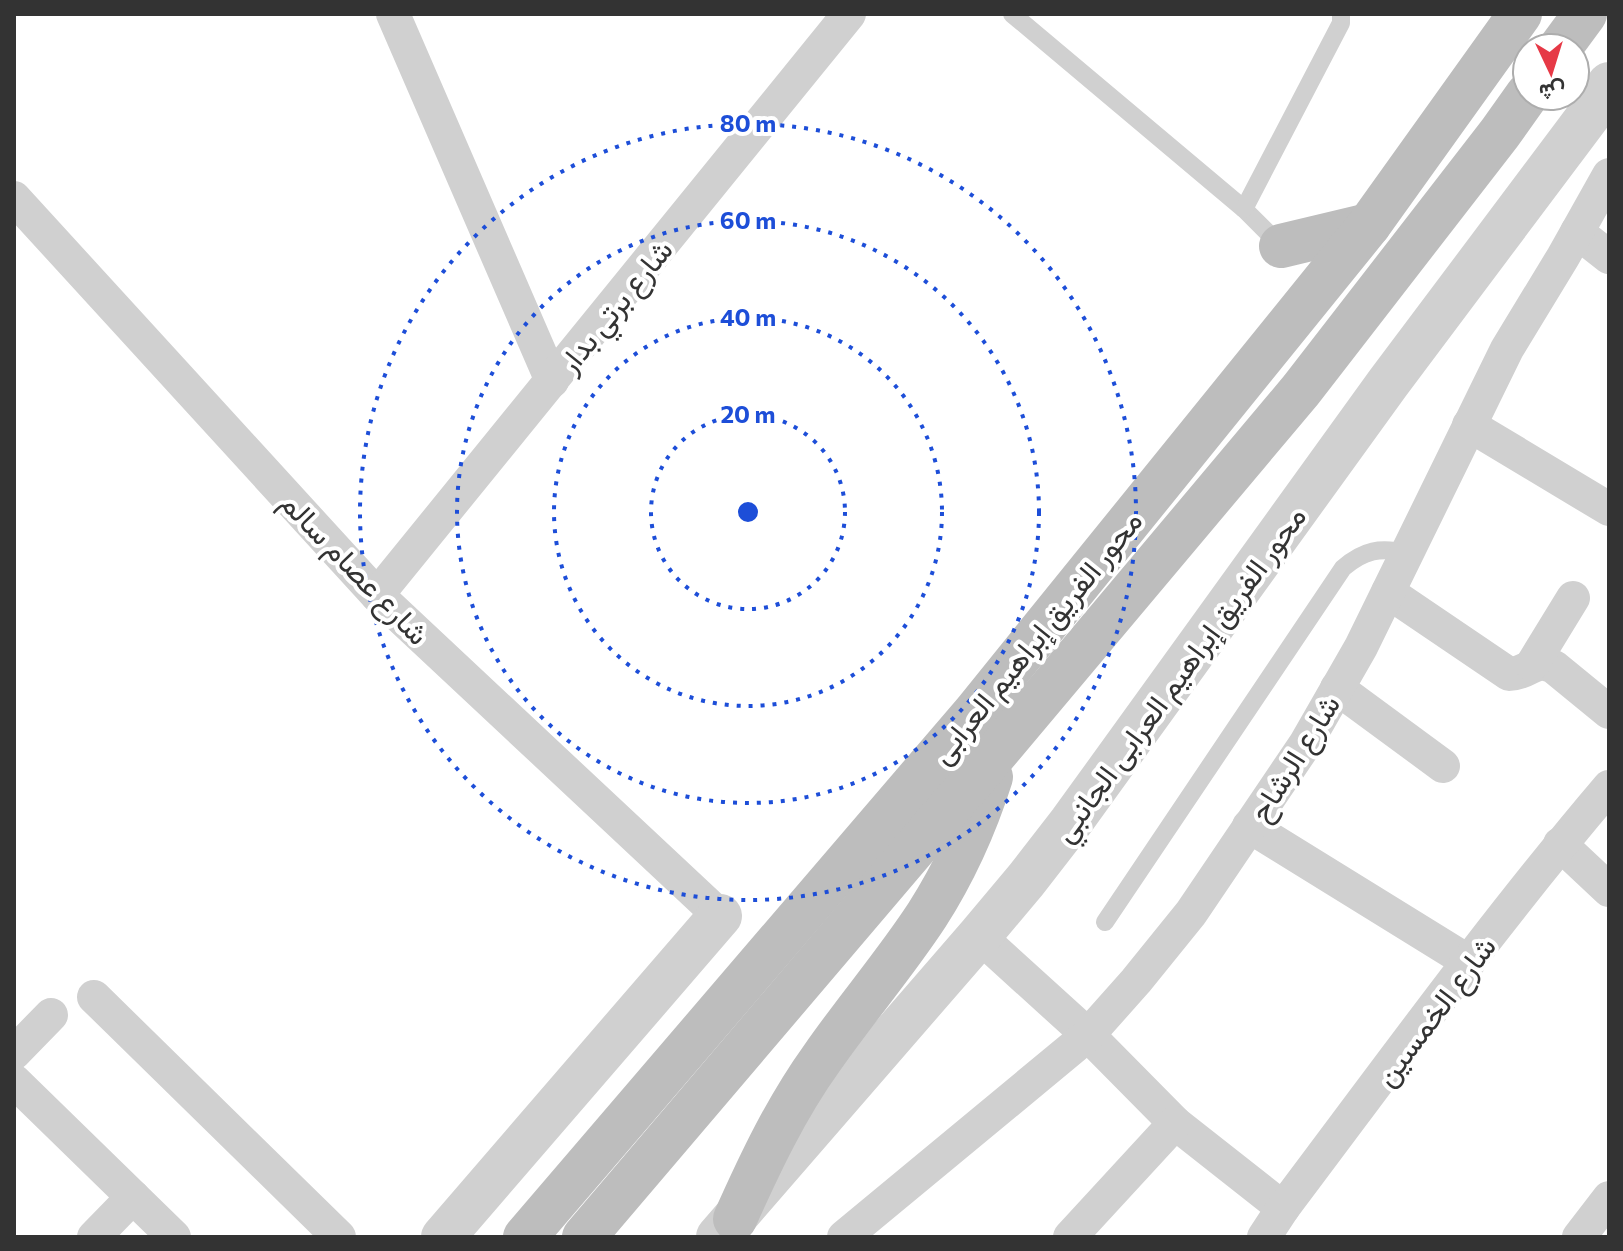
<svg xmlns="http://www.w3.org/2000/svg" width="1623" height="1251" viewBox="0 0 1623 1251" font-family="Commissioner,Vazirmatn,sans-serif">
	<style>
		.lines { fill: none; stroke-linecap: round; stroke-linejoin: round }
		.service { stroke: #d0d0d0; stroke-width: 18 }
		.minor { stroke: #d0d0d0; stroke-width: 34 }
		.tertiary { stroke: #d0d0d0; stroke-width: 44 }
		.secondary { stroke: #bdbdbd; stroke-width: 44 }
		.ring { fill: none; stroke: #1d4ed8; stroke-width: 4; stroke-dasharray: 4 8 }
		.labels { text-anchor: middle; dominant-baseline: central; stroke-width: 8; stroke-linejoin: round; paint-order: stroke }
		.street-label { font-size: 30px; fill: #333; stroke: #fff }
		.centre { fill: #1d4ed8; stroke: #fff; stroke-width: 4 }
		.ring-label { font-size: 24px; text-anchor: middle; font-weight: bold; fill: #1d4ed8; stroke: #fff; stroke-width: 8; stroke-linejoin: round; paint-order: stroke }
	</style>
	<rect width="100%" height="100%" fill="#fff"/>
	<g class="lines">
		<g class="service">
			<polyline points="1012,14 1244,209 1281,246"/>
			<polyline points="1244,209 1341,23 1341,14"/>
			<path d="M 1105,922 L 1343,568 C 1364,550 1380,547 1407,553"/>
		</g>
		<g class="minor">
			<polyline points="393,14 552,381"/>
			<polyline points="14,198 377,595 720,916"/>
			<polyline points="1577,232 1609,257"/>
			<polyline points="1469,425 1609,509"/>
			<path d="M 1388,592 L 1509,674 C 1529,674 1533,657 1554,667 L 1609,712"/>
			<polyline points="377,595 849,14"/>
			<polyline points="1532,665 1573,598"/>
			<polyline points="1337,688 1443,766"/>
			<polyline points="1249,826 1469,962"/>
			<polyline points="1560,844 1609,890"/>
			<polyline points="979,936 1088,1035 1175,1123 1283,1208"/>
			<polyline points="94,997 339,1237"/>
			<polyline points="14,1053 51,1015"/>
			<polyline points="14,1081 174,1237"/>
			<polyline points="94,1237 133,1197"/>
			<polyline points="844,1237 1088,1035 1136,981 1191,913 1306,743 1361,647 1507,349 1563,257 1609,175"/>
			<polyline points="1070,1237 1175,1123"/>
			<path d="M 1264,1237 L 1283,1208 C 1390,1066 1494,922 1609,787"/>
			<polyline points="1579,1237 1609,1198"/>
		</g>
		<g class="tertiary">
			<polyline points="443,1237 720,916"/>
			<polyline points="718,1237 979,936 1026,880 1071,822 1388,383 1589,115 1609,84"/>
		</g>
		<g class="secondary">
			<polyline points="1560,48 1585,14"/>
			<polyline points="1281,246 1369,225"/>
			<path d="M 735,1219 C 760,1163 786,1108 822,1058 C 856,1009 895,964 927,915 C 954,873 976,824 991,777"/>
			<polyline points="525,1237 975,712 1369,225 1520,14"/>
			<polyline points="584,1237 1001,747 1301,390 1500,133 1527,95"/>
		</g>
	</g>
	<g class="ring">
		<circle cx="748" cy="512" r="97"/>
		<circle cx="748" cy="512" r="194"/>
		<circle cx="748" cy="512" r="291"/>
		<circle cx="748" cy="512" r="388"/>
	</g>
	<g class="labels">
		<g class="street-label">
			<text transform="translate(614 305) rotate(-51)">شارع برتي بدار</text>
			<text transform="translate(356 567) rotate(46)">شارع عصام سالم</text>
			<text transform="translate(1035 636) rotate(-51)">محور الفريق إبراهيم العرابى</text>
			<text transform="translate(1178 673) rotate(-54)">محور الفريق إبراهيم العرابى الجانبي</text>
			<text transform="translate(1293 757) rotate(-58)">شارع الرشاح</text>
			<text transform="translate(1434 1010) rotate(-53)">شارع الخمسين</text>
		</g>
	</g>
	<circle cx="748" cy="512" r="12" class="centre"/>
	<g class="ring-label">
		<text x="748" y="132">80 m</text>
		<text x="748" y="229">60 m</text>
		<text x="748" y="326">40 m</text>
		<text x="748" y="423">20 m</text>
	</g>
	<rect width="1623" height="1251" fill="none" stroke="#333333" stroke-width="32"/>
	<g transform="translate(1551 72) rotate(176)"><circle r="38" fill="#ffffff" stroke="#adadad" stroke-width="2"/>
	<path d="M0-6L14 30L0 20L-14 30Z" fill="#e63946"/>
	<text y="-12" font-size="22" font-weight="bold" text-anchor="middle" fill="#333333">ش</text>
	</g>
</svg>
